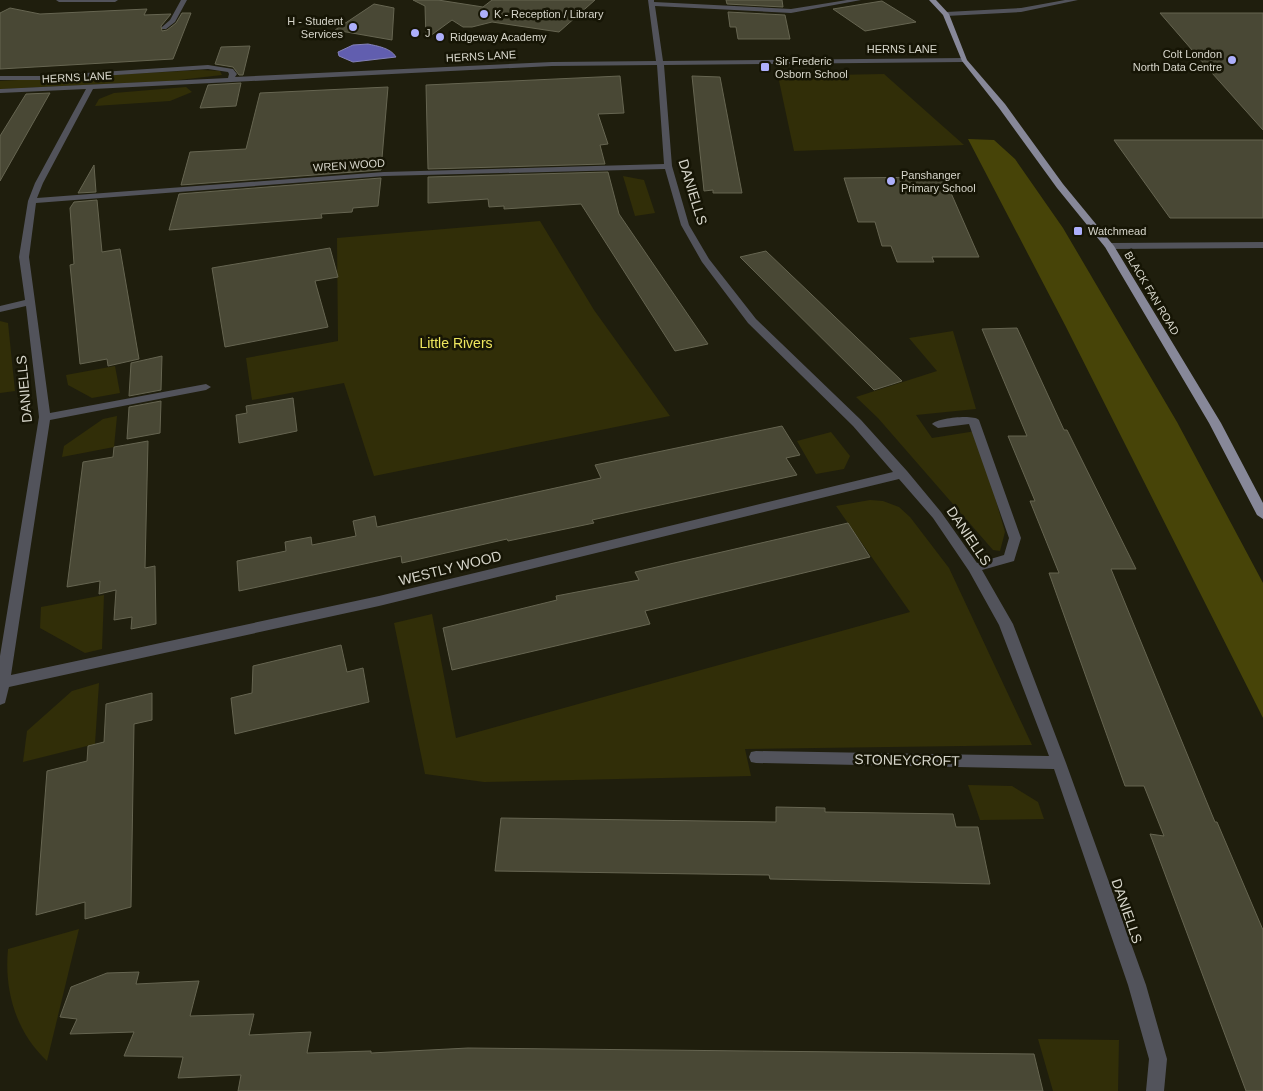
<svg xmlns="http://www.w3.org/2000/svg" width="1263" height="1091" viewBox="0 0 1263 1091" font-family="Arial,sans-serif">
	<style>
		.green { fill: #312e08 }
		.forest { fill: #474408 }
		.water { fill: #615eaf; stroke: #8482b7 }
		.building { fill: #494835; stroke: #666551 }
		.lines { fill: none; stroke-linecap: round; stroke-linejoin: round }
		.minor { fill: #52535b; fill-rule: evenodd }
		.major { fill: #878899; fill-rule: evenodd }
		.poi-dot { fill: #adaffb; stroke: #161505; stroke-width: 2 }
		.labels { text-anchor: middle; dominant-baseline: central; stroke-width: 5; stroke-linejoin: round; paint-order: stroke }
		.far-poi-label { font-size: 11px; fill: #d7d6cb; stroke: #161505; text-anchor: start }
		.far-street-label { font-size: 11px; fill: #d7d6cb; stroke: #161505 }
		.street-label { font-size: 14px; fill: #d7d6cb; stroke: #161505 }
		.park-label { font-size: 14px; fill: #eee65e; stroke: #161505 }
	</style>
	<rect width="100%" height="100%" fill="#1f1e0d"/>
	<g class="green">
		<polygon points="201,70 220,71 222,75 170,81 0,89 0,81"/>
		<polygon points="884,74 964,145 794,151 778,76"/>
		<polygon points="186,87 192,92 170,101 95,106 99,99 114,93"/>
		<polygon points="623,176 644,180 655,213 635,216"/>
		<polygon points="540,221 594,310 670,416 374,476 344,383 252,400 246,358 338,341 337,238"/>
		<polygon points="0,321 8,323 15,391 0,393"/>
		<polygon points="953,331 976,409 916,415 932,438 976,431 1005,532 1000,551 993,550 878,418 856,397 937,371 909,338"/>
		<polygon points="115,366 120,393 92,398 68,385 66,375"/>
		<polygon points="117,416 114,447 62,457 64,446 103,419"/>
		<polygon points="831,432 850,456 844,469 816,474 797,441"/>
		<polygon points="870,500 883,501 899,507 910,517 949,568 1032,745 745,749 751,776 484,782 425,774 394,623 432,614 456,738 910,612 836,506"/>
		<polygon points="104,595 102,649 85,653 40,628 41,607"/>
		<polygon points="99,683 95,744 23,762 27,731 72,691"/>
		<polygon points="968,785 1012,786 1038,802 1044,819 980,820"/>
		<path d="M 79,929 L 47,1061 C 16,1032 4,991 8,949 Z"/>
		<polygon points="1038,1039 1119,1040 1118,1091 1053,1091"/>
	</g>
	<polygon class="forest" points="968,139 994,140 1015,159 1063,228 1177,422 1263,583 1263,718 1065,325"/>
	<path class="water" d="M 368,44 C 377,46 391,48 396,57 L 353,62 L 339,56 L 338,52 L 353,45 Z"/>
	<g class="building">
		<polygon points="413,0 438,0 483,7 492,0 595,0 559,32 492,22 472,27 463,27 452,20 426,39 425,6"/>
		<polygon points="726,0 782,0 783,7 727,4"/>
		<polygon points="882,1 916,22 865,31 833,9"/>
		<polygon points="374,4 394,8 392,40 335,30"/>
		<polygon points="10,8 40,14 147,9 144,15 171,14 161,26 162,31 167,30 176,23 182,13 191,13 173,59 0,69 0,13"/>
		<polygon points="728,12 785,15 790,39 738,39 736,27 730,27"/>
		<polygon points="1160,13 1263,13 1263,130 1212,73"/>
		<polygon points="250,46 243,75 239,75 233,67 215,64 221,47"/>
		<polygon points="620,76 624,113 598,114 608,144 600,145 605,164 428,169 426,85"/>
		<polygon points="692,76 720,77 742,193 713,193 713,190 704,191"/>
		<polygon points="241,83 236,106 200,108 208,85"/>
		<polygon points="388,87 381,170 181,185 190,152 246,149 260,93"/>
		<polygon points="50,93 0,181 0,136 26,94"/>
		<polygon points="1114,140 1263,140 1263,218 1170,218"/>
		<polygon points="94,165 96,192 78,193"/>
		<polygon points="608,172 619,214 708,344 675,351 581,204 504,209 504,206 489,207 488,199 428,203 428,177"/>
		<polygon points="944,177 979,257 932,257 934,262 897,262 891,246 882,246 875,222 858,222 844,178"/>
		<polygon points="381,178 378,206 353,208 352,212 321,214 322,218 169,230 179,194"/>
		<polygon points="97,200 102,252 120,249 139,359 108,366 107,359 80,364 70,265 74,264 70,208 74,202"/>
		<polygon points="330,248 338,277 315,281 328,327 225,347 212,268"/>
		<polygon points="766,251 902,381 874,390 740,257"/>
		<polygon points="1017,328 1064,430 1067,430 1136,569 1111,569 1215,822 1217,822 1263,930 1263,1091 1246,1091 1150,834 1164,836 1144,786 1125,786 1049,573 1059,573 1030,501 1035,501 1008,436 1027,436 982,329"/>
		<polygon points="162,356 161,390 129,396 131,363"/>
		<polygon points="293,398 297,431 239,443 236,415 247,413 246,406"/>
		<polygon points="161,401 160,433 127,439 129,407"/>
		<polygon points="782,426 800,455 786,458 797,475 592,520 594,523 508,541 507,539 402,563 401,556 239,591 237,561 286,551 285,542 311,537 312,545 356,536 353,521 375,516 377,527 601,478 595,465"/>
		<polygon points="148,441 145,568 155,566 156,624 131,629 132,617 114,620 116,590 99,594 100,581 67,587 83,462 113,457 114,447"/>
		<polygon points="848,523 870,557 645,611 650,624 452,670 443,628 557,600 556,596 639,580 635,572"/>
		<polygon points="341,645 347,672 363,668 369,702 235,734 231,698 252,693 253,666"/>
		<polygon points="152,693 152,720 134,724 131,907 85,919 85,902 36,915 47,771 87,761 88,746 104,742 106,704"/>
		<polygon points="776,807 825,808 825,812 953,814 956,827 978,827 990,884 770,879 769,875 495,871 501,818 776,822"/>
		<polygon points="139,972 136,984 199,981 190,1016 254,1014 249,1035 311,1032 307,1053 371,1051 371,1053 468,1048 1034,1054 1043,1091 238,1091 241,1075 178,1078 183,1057 124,1056 134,1032 70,1034 77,1019 60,1017 71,987 107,973"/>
	</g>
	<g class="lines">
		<g class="minor">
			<polygon points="56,0 118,0 115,2 59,2"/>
			<polygon points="181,0 187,0 175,22 166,29 162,29 162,27 170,20"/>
			<path d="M 648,0 L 654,0 L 654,2 L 791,9 L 847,0 L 861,0 L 791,13 L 655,6 L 663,61 L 964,58 L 967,60 L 964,62 L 664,65 L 672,166 L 689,225 L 709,259 L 756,319 L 861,420 L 907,471 L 941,512 L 977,563 L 1004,555 L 1009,538 L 969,424 L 938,428 L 932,424 C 938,418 973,414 979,420 L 1021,538 L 1014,561 L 982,570 L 1013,624 L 1066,763 L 1146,985 L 1167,1059 L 1164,1091 L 1146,1091 L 1149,1059 L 1128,985 L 1054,769 L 756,763 L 751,762 L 749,757 L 751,752 L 756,751 L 1049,756 L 999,625 L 969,571 L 933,518 L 899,479 L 379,606 L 9,687 L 5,703 L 0,705 L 0,656 L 39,417 L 26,306 L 0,312 L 0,306 L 25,300 L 19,257 L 28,201 L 35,183 L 86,89 L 0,93 L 0,89 L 228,78 L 229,74 L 228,72 L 208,69 L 40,80 L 0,80 L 0,76 L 40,76 L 208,65 L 233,69 L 237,74 L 235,77 L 552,62 L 656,61 ZM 657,65 L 664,164 L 384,172 L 37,198 L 43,183 L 93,89 L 552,66 ZM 665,169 L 681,225 L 702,262 L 748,323 L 853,426 L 893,472 L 379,596 L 11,675 L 50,420 L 206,390 L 211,387 L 206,384 L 50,413 L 29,257 L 36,203 L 384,176 Z"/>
			<polygon points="1065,0 1078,0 1021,12 946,16 943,14 946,12 1021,8"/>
			<polygon points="1263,242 1263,248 1109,249 1104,246 1109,243"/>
		</g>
		<polygon class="major" points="929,0 936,0 949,14 967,60 1005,104 1063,184 1114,246 1221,423 1263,503 1263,519 1257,515 1209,423 1105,247 1057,188 999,108 962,61 943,15"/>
	</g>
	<g class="poi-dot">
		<circle cx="484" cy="14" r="5"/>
		<circle cx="353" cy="27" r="5"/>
		<circle cx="415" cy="33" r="5"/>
		<circle cx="440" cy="37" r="5"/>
		<circle cx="1232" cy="60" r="5"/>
		<rect x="760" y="62" width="10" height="10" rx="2.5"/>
		<circle cx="891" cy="181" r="5"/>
		<rect x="1073" y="226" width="10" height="10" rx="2.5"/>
	</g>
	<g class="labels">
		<g class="far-poi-label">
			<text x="494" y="14">K - Reception / Library</text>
			<text x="343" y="21" text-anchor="end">H - Student<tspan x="343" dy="13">Services</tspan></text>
			<text x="425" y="33">J</text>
			<text x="450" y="37">Ridgeway Academy</text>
			<text x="1222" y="54" text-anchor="end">Colt London<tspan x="1222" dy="13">North Data Centre</tspan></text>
			<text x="775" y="61">Sir Frederic<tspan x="775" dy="13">Osborn School</tspan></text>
			<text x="901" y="175">Panshanger<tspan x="901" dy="13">Primary School</tspan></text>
			<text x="1088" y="231">Watchmead</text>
		</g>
		<g class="far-street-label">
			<text x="902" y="49">HERNS LANE</text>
			<text transform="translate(481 56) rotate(-3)">HERNS LANE</text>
			<text transform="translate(77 77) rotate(-3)">HERNS LANE</text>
			<text transform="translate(349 165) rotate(-4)">WREN WOOD</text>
			<text transform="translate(1152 293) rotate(59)">BLACK FAN ROAD</text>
		</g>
		<g class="street-label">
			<text transform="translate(693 192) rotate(73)">DANIELLS</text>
			<text transform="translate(24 389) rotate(-95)">DANIELLS</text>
			<text transform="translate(969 536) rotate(56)">DANIELLS</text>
			<text transform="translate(450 568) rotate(-14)">WESTLY WOOD</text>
			<text transform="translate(907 760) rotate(1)">STONEYCROFT</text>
			<text transform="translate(1127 911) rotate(71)">DANIELLS</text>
		</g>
		<g class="park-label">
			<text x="456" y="343">Little Rivers</text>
		</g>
	</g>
</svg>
